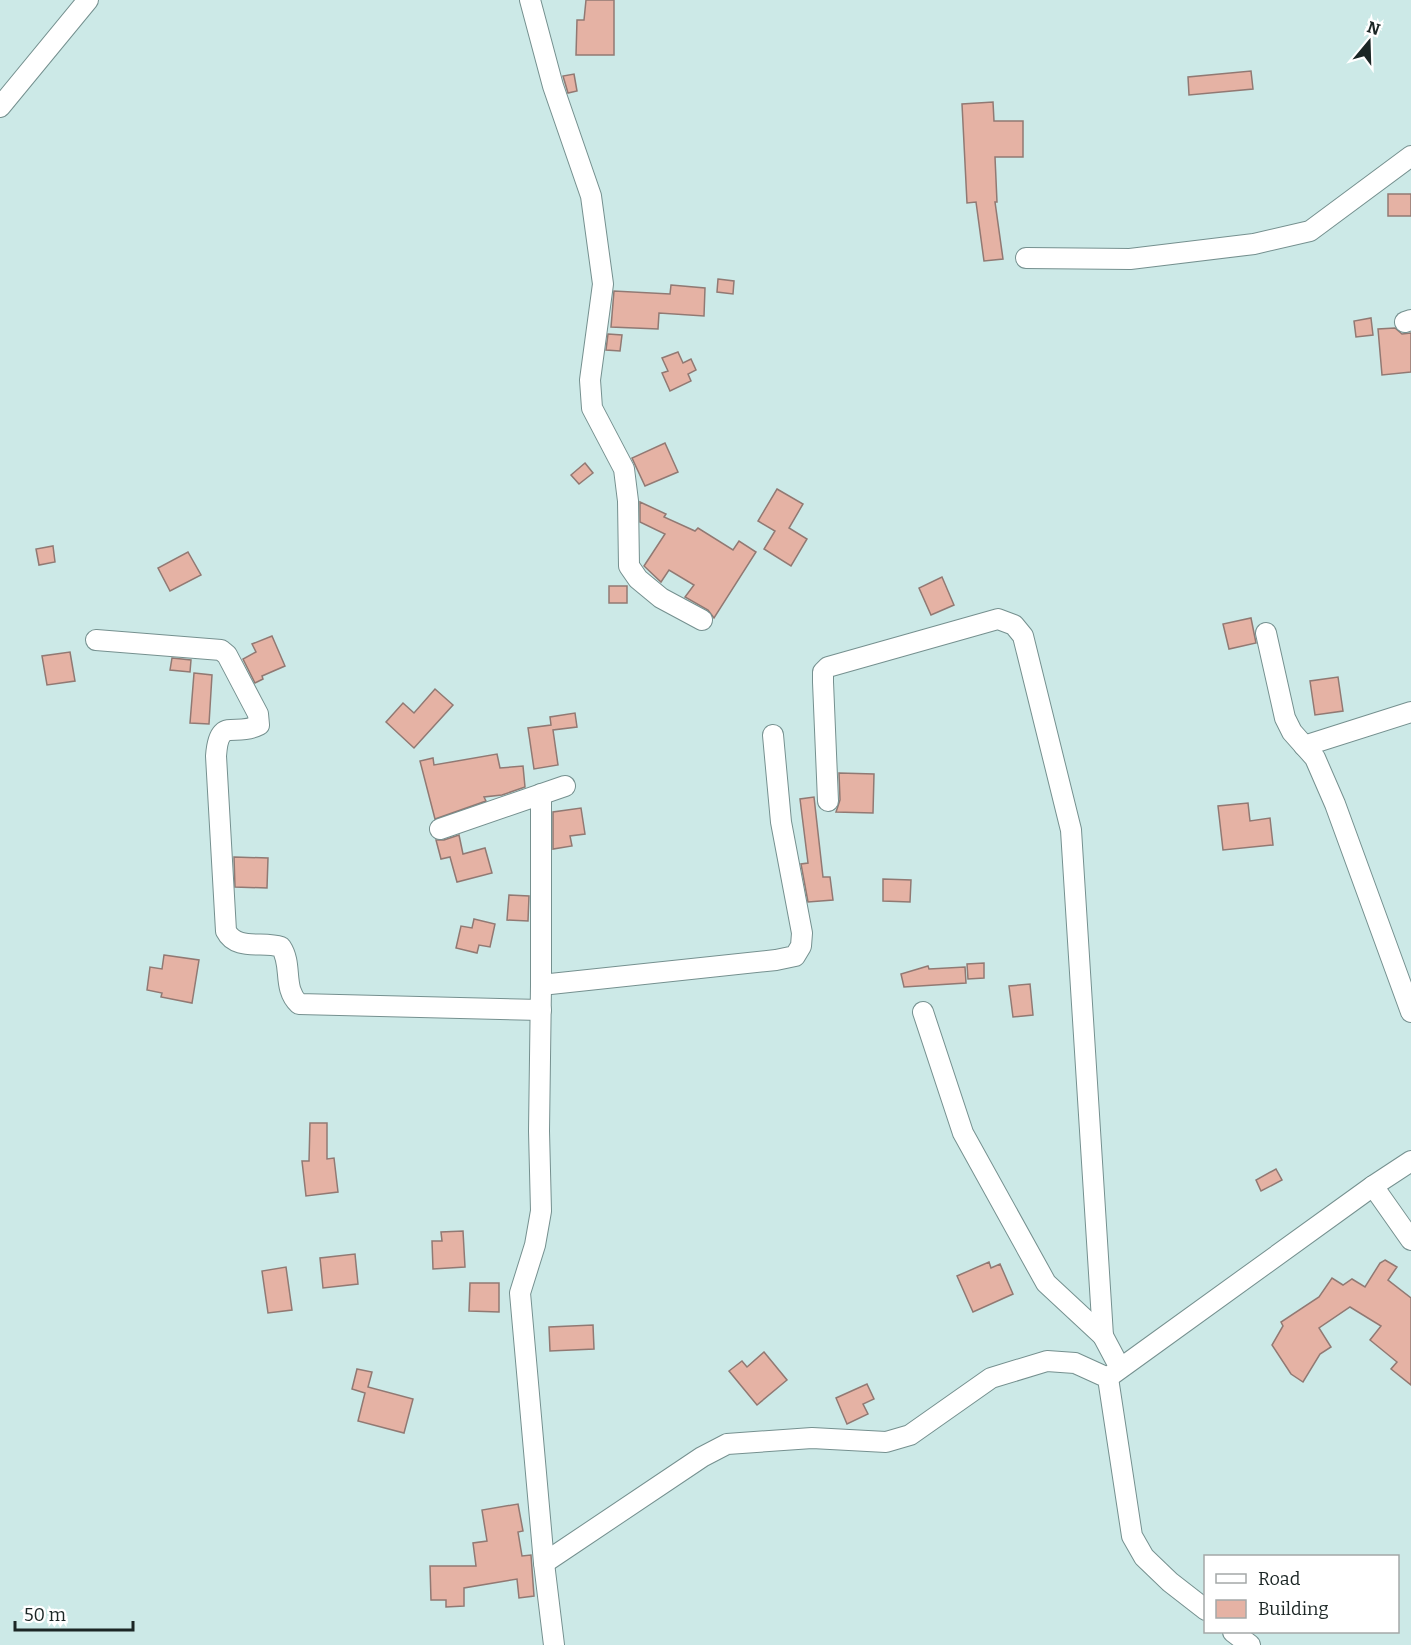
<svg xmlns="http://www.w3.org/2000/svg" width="1411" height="1645" viewBox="0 0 1411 1645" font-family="Bitter,serif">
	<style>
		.building { fill: #e5b2a4; stroke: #917973; stroke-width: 1.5 }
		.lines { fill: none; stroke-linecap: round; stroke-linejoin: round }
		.minor-casing { stroke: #75908f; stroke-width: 22 }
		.minor { stroke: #fff; stroke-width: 20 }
	</style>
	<rect width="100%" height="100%" fill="#cce9e7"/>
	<g class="building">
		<polygon points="586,0 614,0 614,55 576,55 577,20 584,20"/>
		<polygon points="1251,71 1253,89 1189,95 1188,77"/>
		<polygon points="574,74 577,91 568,93 563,76"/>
		<polygon points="993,102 994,121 1023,121 1023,157 995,157 997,202 995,202 1003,259 984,261 976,202 967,203 962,104"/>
		<rect x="1388" y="194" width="23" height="22"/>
		<polygon points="718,279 734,281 733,294 717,292"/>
		<polygon points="671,285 705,288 704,316 659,313 658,329 611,327 614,291 670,294"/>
		<polygon points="1371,318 1373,335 1356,337 1354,321"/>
		<polygon points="1395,328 1402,334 1411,333 1411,372 1382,375 1378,329"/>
		<polygon points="608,334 622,335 620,351 606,350"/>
		<polygon points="678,352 683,363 691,359 696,370 688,374 691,381 670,391 662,373 668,371 662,358"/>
		<polygon points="665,443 678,472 645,486 632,458"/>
		<polygon points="585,463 593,473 579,484 571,475"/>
		<polygon points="777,489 803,504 789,528 807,539 791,566 764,549 775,531 758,521"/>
		<polygon points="640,502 666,514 664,517 695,531 698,528 733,550 739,541 756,552 714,618 708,610 685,597 694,585 669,570 661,582 644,566 665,534 640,522"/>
		<polygon points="53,546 55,562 39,565 36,549"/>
		<polygon points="188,552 201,575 170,591 158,568"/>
		<polygon points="942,577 954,605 931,615 919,588"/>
		<rect x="609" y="586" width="18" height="17"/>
		<polygon points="1251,618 1256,643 1229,649 1223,624"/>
		<polygon points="272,636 285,666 262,676 263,679 255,683 243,659 256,652 252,644"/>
		<polygon points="70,652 75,681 47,685 42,656"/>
		<polygon points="172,658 191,660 190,672 170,670"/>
		<polygon points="194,673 212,675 209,724 190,723"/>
		<polygon points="1338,677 1343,711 1315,715 1310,681"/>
		<polygon points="435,689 453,705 414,748 386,722 403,703 414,713"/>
		<polygon points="575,713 577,727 553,730 558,765 534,769 528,728 551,725 550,717"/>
		<polygon points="497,754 500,768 523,766 525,787 502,795 484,797 486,801 435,819 420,761 433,758 434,765"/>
		<polygon points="839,773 874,774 873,813 836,812 840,800"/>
		<polygon points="814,797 823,877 830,877 833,900 808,902 801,864 808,863 800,799"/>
		<polygon points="1248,803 1250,821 1270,818 1273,845 1223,850 1218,806"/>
		<polygon points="581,808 585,834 570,836 572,846 553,849 553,812"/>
		<polygon points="459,835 463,854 485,848 492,873 457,882 450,857 441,859 436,840 444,840"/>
		<polygon points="234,857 268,858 267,888 235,887"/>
		<polygon points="883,879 911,880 910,902 883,901"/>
		<polygon points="509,895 529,896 528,921 507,920"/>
		<polygon points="474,919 495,924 490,947 479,945 477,953 456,948 461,926 472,928"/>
		<polygon points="164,955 199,960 192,1003 161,997 162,993 147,990 150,967 162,969"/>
		<polygon points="984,963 984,978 968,979 967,964"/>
		<polygon points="928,966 929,969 965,967 966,983 904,987 901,974"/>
		<polygon points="1030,984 1033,1015 1013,1017 1009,986"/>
		<polygon points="310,1123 327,1123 327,1159 334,1158 338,1192 306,1196 302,1161 309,1161"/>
		<polygon points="1276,1169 1282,1180 1261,1191 1256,1180"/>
		<polygon points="463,1231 465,1267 433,1269 432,1241 442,1241 441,1232"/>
		<polygon points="355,1254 358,1284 323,1288 320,1258"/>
		<polygon points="1385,1260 1397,1267 1388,1280 1411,1298 1411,1385 1391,1369 1397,1362 1370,1340 1381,1326 1350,1307 1319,1328 1331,1347 1320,1354 1303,1382 1291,1374 1272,1345 1283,1326 1281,1322 1319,1297 1332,1278 1343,1285 1352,1279 1365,1287 1380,1263"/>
		<polygon points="989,1262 991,1268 1000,1264 1013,1294 973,1312 957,1276"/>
		<polygon points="286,1267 292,1310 268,1313 262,1271"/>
		<polygon points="470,1283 499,1283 499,1312 469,1311"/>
		<polygon points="593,1325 594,1349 550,1351 549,1327"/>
		<polygon points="764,1352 787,1380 757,1405 729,1371 742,1361 747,1367"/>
		<polygon points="357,1369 372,1372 368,1387 413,1399 404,1433 358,1421 365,1393 352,1389"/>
		<polygon points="867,1384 874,1399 863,1404 868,1414 847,1424 836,1398"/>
		<polygon points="518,1504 523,1531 518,1532 522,1556 531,1555 534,1596 519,1598 517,1579 464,1588 464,1606 446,1607 446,1600 431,1600 430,1566 476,1566 473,1543 487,1541 482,1510"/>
	</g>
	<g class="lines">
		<g class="minor-casing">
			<g id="minor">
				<polyline points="530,0 553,86 591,196 603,284 590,380 592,408 624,469 628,501 629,566 638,579 661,598 702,620"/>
				<polyline points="0,107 88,0"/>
				<polyline points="1026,258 1130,259 1254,244 1310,231 1411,156"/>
				<polyline points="1405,322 1411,320"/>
				<polyline points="1266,633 1285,718 1292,732 1315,758 1335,804 1411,1012"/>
				<path d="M 96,640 L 221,650 L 227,655 L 258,714 L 259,725 C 234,738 219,715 216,756 L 226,931 C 236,951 263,941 281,947 C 293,965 282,988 299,1004 L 541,1010"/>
				<polyline points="1304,746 1411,712"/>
				<polyline points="541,794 541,985 539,1131 541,1211 535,1245 520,1293 544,1563 554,1645"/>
				<polyline points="828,801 823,682 823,672 828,667 998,619 1014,625 1023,636 1071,830 1103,1336"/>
				<polyline points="440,829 565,786"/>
				<polyline points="541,985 776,960 795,956 801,946 802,933 781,822 773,735"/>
				<polyline points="923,1012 963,1133 1046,1283 1103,1336 1120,1368"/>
				<polyline points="1373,1186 1411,1240"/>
				<polyline points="1110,1376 1373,1186 1411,1161"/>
				<polyline points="544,1563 702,1457 727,1444 812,1438 886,1442 910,1435 991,1378 1047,1361 1075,1363 1108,1378 1132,1536 1144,1557 1170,1582 1206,1610"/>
				<polyline points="1233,1632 1250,1645"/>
			</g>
		</g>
		<use href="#minor" class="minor"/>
	</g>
	<rect x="1204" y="1555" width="195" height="78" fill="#ffffff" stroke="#a4a8a8" stroke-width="1.5"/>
	<rect x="1216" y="1574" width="30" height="9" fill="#ffffff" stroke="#a4a8a8" stroke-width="1.5"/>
	<text x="1258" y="1585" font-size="18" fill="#1b2625">Road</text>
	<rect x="1216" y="1600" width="30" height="18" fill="#e5b2a4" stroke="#a4a8a8" stroke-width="1.5"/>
	<text x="1258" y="1615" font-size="18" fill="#1b2625">Building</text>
	<g transform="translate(1369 42) rotate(19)" stroke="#ffffff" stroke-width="4.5" paint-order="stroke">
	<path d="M0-4.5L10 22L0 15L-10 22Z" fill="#1b2625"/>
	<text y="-9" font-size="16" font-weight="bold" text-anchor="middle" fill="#1b2625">N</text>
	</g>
	<path d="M15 1621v9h118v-9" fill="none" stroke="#1b2625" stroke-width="3"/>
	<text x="24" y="1621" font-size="18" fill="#1b2625" stroke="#ffffff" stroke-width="4.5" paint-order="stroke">50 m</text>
</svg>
